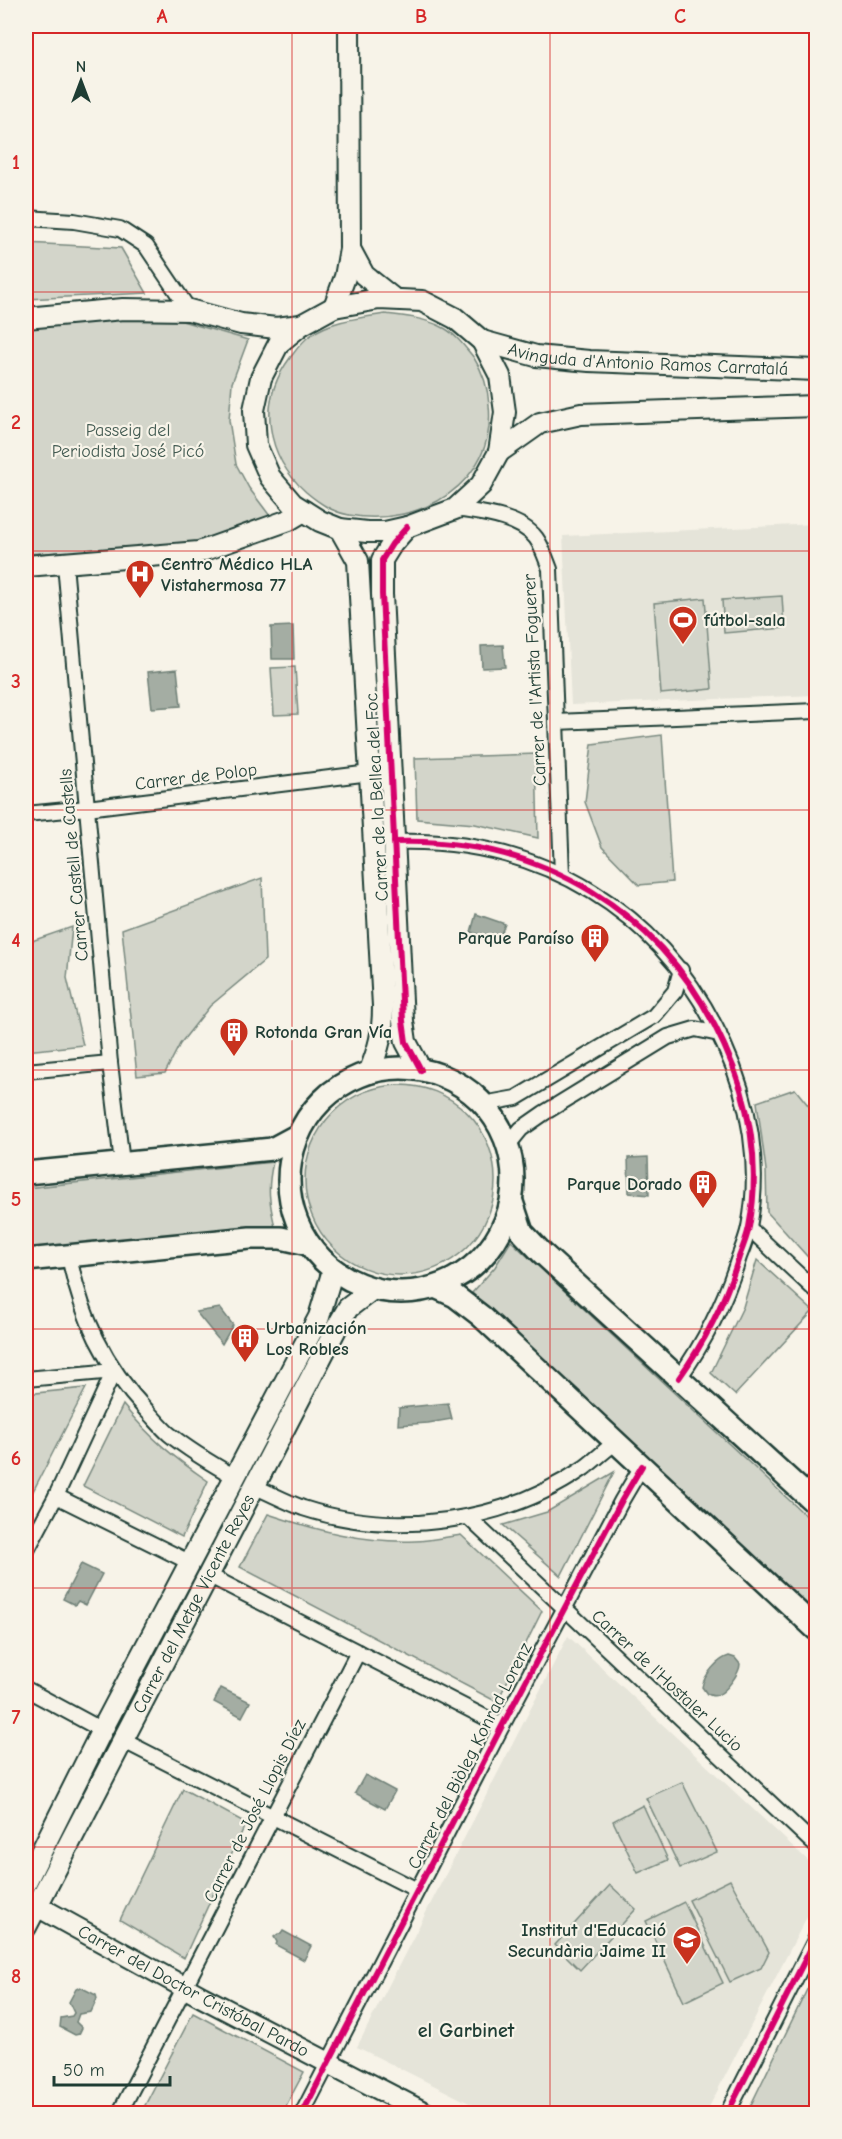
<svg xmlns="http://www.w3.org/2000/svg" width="842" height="2139" viewBox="0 0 842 2139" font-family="'Comic Neue',sans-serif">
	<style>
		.built { fill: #e5e4d9 }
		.green { fill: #d3d5ca; stroke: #79897f; stroke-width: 1.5 }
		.water { fill: #a4ada3; stroke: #6f8077; stroke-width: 1.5 }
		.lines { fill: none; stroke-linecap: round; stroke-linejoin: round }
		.street-casing { stroke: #1f3d34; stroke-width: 18 }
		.secondary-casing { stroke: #1f3d34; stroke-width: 24 }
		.primary-casing { stroke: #1f3d34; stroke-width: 26 }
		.street { stroke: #f7f3e8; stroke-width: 14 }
		.secondary { stroke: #f7f3e8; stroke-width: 20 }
		.primary { stroke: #f7f3e8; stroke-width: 21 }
		.cycleway-casing { stroke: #f7f3e8; stroke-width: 10 }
		.cycleway { stroke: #d6006c; stroke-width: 6 }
		.grid { fill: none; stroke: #d62828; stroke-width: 1.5; stroke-opacity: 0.55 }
		.labels { text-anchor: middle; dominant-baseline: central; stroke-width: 4.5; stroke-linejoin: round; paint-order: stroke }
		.street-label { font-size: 18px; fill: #1f3d34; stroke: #f7f3e8 }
		.park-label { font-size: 18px; fill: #435b52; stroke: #f7f3e8 }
		.poi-label { font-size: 18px; font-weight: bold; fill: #1f3d34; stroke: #f7f3e8; text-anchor: start }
		.neighbourhood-label { font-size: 20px; font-weight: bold; fill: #1f3d34; stroke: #f7f3e8 }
		.neatline { fill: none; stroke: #d62828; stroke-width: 2 }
		.grid-label { font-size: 20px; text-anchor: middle; font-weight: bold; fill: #d62828 }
	</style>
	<rect width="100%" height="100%" fill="#f7f3e8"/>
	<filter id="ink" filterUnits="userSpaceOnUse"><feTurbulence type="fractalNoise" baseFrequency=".0167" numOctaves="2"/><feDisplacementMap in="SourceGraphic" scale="12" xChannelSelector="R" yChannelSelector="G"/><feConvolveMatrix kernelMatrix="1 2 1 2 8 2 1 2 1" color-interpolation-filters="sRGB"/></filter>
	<g filter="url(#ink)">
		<g class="built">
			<polygon points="816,524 816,695 571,705 563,536"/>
			<polygon points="568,1636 816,1868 816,1899 706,2113 489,2113 357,2047"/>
		</g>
		<g class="green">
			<polygon points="26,243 121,248 147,293 26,299"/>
			<path d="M 385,314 C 405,316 424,318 442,327 C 455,333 465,347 474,358 C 483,372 488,388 489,405 C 497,483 420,528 349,515 C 332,512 319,503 306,492 C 266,456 257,402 290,358 C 296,350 302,341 311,335 C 332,320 360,318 385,314 Z"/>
			<polygon points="150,317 182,321 248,340 232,383 229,420 236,464 249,488 270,516 190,545 26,554 26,326"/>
			<polygon points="782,596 784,628 724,633 722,600"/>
			<polygon points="705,598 712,689 661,694 654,603"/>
			<polygon points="295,667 298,714 274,715 271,668"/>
			<polygon points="662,735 672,882 639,885 602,847 585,802 592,744"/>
			<polygon points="536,754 538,838 475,824 417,819 415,758"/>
			<polygon points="262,878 265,960 210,1006 180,1044 165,1073 137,1076 122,929"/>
			<polygon points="72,927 67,978 83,1045 26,1051 26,943"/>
			<circle cx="400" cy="1180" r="95"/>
			<polygon points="795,1089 816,1115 816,1266 767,1212 766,1170 757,1102"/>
			<path d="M 273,1162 C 267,1188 269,1201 275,1227 L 26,1251 L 26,1188 Z"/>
			<polygon points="511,1241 816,1525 816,1613 472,1293 495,1267"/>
			<polygon points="757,1260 813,1311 735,1395 711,1373 743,1307"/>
			<polygon points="86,1388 26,1505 26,1394"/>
			<path d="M 123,1405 C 150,1438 173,1457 208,1481 L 182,1537 L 83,1486 Z"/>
			<polygon points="614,1472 561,1576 503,1525 547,1512"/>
			<path d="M 268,1514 C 316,1530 363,1543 415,1541 C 430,1541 446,1537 461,1535 L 542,1611 L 497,1702 L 240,1567 Z"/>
			<polygon points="682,1782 717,1852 680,1868 646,1798"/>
			<polygon points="183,1789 246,1823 184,1958 120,1920"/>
			<polygon points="643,1805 668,1860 638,1873 613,1821"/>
			<polygon points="730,1880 769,1952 761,1968 730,1982 689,1900"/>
			<polygon points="610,1885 636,1909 580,1970 555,1945"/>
			<polygon points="684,1902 723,1983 684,2002 646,1921"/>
			<polygon points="816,1971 816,2113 747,2113"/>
			<polygon points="193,2013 304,2072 282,2113 141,2113"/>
		</g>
		<g class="water">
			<polygon points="293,626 294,659 272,659 271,627"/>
			<polygon points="503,645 505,667 482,668 481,646"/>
			<polygon points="177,669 181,706 152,708 148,672"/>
			<polygon points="476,914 505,924 498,941 471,932"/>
			<polygon points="648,1157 649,1195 629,1193 628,1158"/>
			<polygon points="220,1308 233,1325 222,1344 196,1312"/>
			<polygon points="448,1403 452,1419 428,1423 398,1425 399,1408"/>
			<polygon points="81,1564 102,1574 86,1605 78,1601 75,1605 63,1599"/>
			<path d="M 729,1656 L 735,1658 L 740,1664 C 740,1673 725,1693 717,1695 C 713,1697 711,1695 707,1694 L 702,1687 C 704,1675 718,1659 729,1656 Z"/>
			<polygon points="221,1688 250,1702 242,1717 214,1702"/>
			<polygon points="365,1775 395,1791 385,1809 355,1793"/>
			<polygon points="283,1931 311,1946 304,1960 276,1945 277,1942 274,1937 278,1934 281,1934"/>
			<polygon points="80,1987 96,1995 97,1999 91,2012 79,2014 76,2022 82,2028 79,2034 75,2035 60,2027 61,2018 72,2016 74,2013 69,2002 76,1989"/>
		</g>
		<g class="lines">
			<g class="street-casing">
				<g id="street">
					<polyline points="26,218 74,221 120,229 146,246 189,310"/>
					<path d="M 455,509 C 480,513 519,516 536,538 C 542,546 546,559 550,569 L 562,874"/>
					<polyline points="65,564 110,1063 122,1163"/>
					<polyline points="556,722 816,711"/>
					<polyline points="26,814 87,808 370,773"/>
					<path d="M 394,842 C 541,837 664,911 724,1045 C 750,1101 761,1166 749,1227 C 747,1237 743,1247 739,1257 C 725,1302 706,1340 679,1378"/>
					<polyline points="26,1071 110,1063"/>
					<polyline points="483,1104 516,1098 654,1016 675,991 681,970"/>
					<polyline points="508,1145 521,1129 544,1113 668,1037 695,1029 719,1034"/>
					<polyline points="749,1228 816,1291"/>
					<path d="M 69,1256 C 81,1316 104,1365 147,1411 C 154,1418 161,1427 169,1434 C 190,1451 212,1464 235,1477"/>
					<polyline points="26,1379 114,1371 56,1496 26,1552"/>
					<path d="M 253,1486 C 270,1493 286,1502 303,1508 C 395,1538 504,1523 584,1468 C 595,1460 605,1450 616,1442"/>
					<polyline points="56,1496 191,1563"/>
					<polyline points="468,1517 816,1846"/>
					<polyline points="208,1575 502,1726"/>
					<polyline points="26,1689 102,1730"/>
					<polyline points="122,1740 417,1890"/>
					<polyline points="119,2114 358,1652"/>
					<polyline points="302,2114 502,1726 622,1500 642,1466"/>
					<polyline points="727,2114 816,1938"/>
				</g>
			</g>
			<g class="secondary-casing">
				<g id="secondary">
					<polyline points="350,249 364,275 394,299"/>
					<polygon points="379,299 422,301 455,318 482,341 500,376 505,412 499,452 481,485 455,509 407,527 385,532 367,532 340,529 320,521 293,504 270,477 256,445 254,410 261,378 279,343 301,325 334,307"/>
					<polyline points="334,307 345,277 350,249 349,26"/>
					<polyline points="26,318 123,309 189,310 241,324 276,328 301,325"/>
					<path id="s1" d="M 482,341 L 536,356 L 589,361 L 816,370"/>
					<polyline points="499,452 540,423 581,414 816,406"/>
					<polyline points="407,527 392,544 382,560 382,594 403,1021 406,1042 421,1070"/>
					<path d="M 340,529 L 358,561 L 383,1006 C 383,1033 379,1048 369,1073"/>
					<polyline points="26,566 199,552 289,520 304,511"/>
					<polyline points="26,1882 102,1730 319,1317 333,1270"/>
					<path id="s2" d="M 37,1906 L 202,1997 L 427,2114"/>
					<path id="s3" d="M 26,1927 L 337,1327 L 348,1308 L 373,1289"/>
				</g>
			</g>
			<g class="primary-casing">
				<g id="primary">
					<circle cx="401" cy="1180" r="112"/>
					<polyline points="26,1173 272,1149 298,1135"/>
					<polyline points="512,1202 522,1232 542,1253 816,1504"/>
					<polyline points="26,1260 250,1238 281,1238 308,1244"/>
					<polyline points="435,1287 455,1296 481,1316 816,1629"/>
				</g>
			</g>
			<use href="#street" class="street"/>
			<use href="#secondary" class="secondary"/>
			<use href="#primary" class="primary"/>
			<g class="cycleway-casing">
				<g id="cycleway">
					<polyline points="407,527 392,544 382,560 382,594 403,1021 406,1042 421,1070"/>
					<path d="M 394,842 C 541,837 664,911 724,1045 C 750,1101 761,1166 749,1227 C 747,1237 743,1247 739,1257 C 725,1302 706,1340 679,1378"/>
					<polyline points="302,2114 502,1726 622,1500 642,1466"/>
					<polyline points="727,2114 816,1938"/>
				</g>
			</g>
			<use href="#cycleway" class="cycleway"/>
		</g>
	</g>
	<path class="grid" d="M 292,26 L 292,2114M 550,26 L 550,2114M 26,292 L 816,292M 26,551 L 816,551M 26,810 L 816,810M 26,1070 L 816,1070M 26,1329 L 816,1329M 26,1588 L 816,1588M 26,1847 L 816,1847"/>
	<defs>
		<g id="hospital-pin" transform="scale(1.5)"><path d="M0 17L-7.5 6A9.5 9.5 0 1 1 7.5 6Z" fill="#c8321e" stroke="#f7f3e8"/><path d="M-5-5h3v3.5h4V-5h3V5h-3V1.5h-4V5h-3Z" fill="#fff"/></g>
		<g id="stadium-pin" transform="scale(1.5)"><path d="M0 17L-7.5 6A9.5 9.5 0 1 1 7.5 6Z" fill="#c8321e" stroke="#f7f3e8"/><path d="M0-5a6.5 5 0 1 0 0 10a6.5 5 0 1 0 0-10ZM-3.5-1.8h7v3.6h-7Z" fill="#fff"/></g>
		<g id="building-pin" transform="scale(1.5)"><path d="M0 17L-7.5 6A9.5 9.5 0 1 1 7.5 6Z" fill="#c8321e" stroke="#f7f3e8"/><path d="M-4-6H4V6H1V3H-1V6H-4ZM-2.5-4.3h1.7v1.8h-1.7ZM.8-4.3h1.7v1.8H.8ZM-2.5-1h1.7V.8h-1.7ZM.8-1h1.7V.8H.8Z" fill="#fff"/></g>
		<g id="school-pin" transform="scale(1.5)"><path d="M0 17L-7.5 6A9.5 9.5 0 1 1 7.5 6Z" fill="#c8321e" stroke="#f7f3e8"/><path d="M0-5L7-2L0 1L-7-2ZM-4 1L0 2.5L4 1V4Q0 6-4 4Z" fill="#fff"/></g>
	</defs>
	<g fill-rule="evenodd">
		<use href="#hospital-pin" x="140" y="574"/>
		<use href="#stadium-pin" x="683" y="620"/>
		<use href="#building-pin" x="595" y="938"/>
		<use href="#building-pin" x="234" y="1032"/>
		<use href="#building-pin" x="703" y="1184"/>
		<use href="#building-pin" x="245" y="1338"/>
		<use href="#school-pin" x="687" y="1940"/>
	</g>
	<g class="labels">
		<g class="street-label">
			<text stroke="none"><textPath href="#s1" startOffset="168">Avinguda d'Antonio Ramos Carratalá</textPath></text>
			<text transform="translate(535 680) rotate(-93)">Carrer de l'Artista Foguerer</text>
			<text transform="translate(196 777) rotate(-7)">Carrer de Polop</text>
			<text transform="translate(377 797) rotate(-93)">Carrer de la Bellea del Foc</text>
			<text transform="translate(74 865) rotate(-95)">Carrer Castell de Castells</text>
			<text stroke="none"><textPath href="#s3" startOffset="364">Carrer del Metge Vicente Reyes</textPath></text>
			<text transform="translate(667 1681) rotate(43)">Carrer de l'Hostaler Lucio</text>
			<text transform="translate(470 1756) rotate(-63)">Carrer del Biòleg Konrad Lorenz</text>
			<text transform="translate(255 1811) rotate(-63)">Carrer de José Llopis Díez</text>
			<text stroke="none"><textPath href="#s2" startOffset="178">Carrer del Doctor Cristóbal Pardo</textPath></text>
		</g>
		<g class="park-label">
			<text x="128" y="430">Passeig del<tspan x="128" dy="21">Periodista José Picó</tspan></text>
		</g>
		<g class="poi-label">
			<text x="161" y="564">Centro Médico HLA<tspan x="161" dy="21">Vistahermosa 77</tspan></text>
			<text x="704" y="620">fútbol-sala</text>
			<text x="574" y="938" text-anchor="end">Parque Paraíso</text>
			<text x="255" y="1032">Rotonda Gran Vía</text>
			<text x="682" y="1184" text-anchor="end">Parque Dorado</text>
			<text x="266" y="1328">Urbanización<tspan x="266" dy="21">Los Robles</tspan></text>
			<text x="666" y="1930" text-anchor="end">Institut d'Educació<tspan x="666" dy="21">Secundària Jaime II</tspan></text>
		</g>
		<g class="neighbourhood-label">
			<text x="466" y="2030">el Garbinet</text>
		</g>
	</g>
	<rect width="842" height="2139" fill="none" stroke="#f7f3e8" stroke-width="66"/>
	<g transform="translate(81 81)" stroke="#f7f3e8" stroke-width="4.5" paint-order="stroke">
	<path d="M0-4.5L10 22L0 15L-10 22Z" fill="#1f3d34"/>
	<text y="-9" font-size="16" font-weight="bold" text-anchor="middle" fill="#1f3d34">N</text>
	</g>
	<path d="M54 2076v9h116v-9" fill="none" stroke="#1f3d34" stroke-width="3"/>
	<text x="63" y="2076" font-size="18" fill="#1f3d34" stroke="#f7f3e8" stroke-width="4.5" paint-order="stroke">50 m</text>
	<rect x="33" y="33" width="776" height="2073" class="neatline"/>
	<g class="grid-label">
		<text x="162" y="23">A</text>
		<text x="421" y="23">B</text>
		<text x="680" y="23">C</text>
		<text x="16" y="169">1</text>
		<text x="16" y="429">2</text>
		<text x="16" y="688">3</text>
		<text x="16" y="947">4</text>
		<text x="16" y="1206">5</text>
		<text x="16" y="1465">6</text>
		<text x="16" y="1724">7</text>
		<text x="16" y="1983">8</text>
	</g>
</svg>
